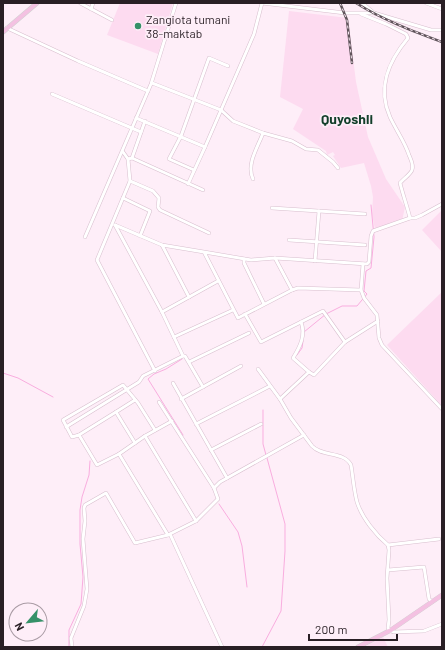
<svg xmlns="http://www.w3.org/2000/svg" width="445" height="650" viewBox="0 0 445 650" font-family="Barlow,sans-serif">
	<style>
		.built { fill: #fddbf0 }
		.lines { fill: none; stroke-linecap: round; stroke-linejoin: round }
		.stream { stroke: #f9addf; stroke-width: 1 }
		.minor-casing { stroke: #d8bfce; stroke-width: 4 }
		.major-casing { stroke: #d4d2d3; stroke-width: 5 }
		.minor { stroke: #fff; stroke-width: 3 }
		.major { stroke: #f4c1e2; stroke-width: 4 }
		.rail-casing { stroke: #60545b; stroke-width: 2.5 }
		.rail { stroke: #feeef8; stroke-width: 1; stroke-dasharray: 3; stroke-linecap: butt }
		.poi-dot { fill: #359168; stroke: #feeef8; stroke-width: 1.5 }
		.labels { text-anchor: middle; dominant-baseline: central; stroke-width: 3.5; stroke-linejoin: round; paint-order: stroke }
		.poi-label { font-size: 12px; fill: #291f25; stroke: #feeef8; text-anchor: start }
		.quarter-label { font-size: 14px; font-weight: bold; fill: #123e2a; stroke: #feeef8 }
	</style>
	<rect width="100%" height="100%" fill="#feeef8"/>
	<g class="built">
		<polygon points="120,3 173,3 158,54 107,35"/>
		<polygon points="289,11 348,18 356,82 368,137 386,179 405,207 402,221 375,229 372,214 373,197 371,186 364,163 341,168 333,156 335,155 333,152 327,155 326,151 293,129 303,109 280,97"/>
		<polygon points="442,210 442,252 422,230"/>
		<polygon points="442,292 442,406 387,345"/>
		<polygon points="383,637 388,647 364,647"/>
	</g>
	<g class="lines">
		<g class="stream">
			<polyline points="304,332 326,314 342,306 357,306 367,294 364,291 366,271 371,268 374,237 371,205"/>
			<polyline points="297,355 302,348 303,341"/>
			<polyline points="182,359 166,369 154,374 148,379 183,435"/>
			<polyline points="3,373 18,378 53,397"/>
			<polyline points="263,410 263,444 266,455"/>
			<polyline points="219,504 238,532 242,546 247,587"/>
			<polyline points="69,647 69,630 81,604 83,577 80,544 80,510 82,497 89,475 90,461"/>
			<polyline points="262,647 281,611 285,551 285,524 267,458"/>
		</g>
		<g class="minor-casing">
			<g id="minor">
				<polyline points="80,3 112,20"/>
				<polyline points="262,3 345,13 374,13"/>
				<polyline points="362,3 374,13 431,30 442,30"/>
				<polyline points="426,3 442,9"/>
				<polyline points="91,9 93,3"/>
				<path d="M 361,14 L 386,24 L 406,34 L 408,38 C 388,62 377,88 390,117 C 396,130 405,142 409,155 C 411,160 414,165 412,170 C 411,174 403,179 400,183 C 403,195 407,206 410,218"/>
				<polyline points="7,28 78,61 148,91"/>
				<polyline points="152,83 221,110 233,121 263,133 292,141 306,149 318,150 333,162 338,168"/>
				<polyline points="52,94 141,132"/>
				<polyline points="136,118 205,147 188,184"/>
				<polyline points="205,147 254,34 262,3"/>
				<polyline points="123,152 128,159 130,181 97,260 155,371"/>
				<polyline points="132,158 145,121"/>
				<polyline points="128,159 132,158 203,190"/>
				<polyline points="194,170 169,159 181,136 209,58 228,66"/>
				<path d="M 253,179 C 246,164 258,147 263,133"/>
				<polyline points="130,181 153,191 159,198 158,207 160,210 209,233"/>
				<polyline points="123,198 150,211 140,236"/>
				<polyline points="272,208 365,214"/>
				<polyline points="115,225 162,245 204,252 238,318 292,290 275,258 251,260 204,252"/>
				<polyline points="115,225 162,312 183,356 185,356 203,387"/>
				<polyline points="85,237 151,84 176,3"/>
				<polyline points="289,240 365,245"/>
				<polyline points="162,245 189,297"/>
				<polyline points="275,258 367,264 369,262 371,236 373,231 410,218 415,218 422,215 442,204"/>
				<polyline points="244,259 244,263 264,304"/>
				<polyline points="315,261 319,211"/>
				<polyline points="363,264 361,290 364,298 377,315 379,338 382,345 442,409"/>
				<polyline points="292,290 298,288 361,290"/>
				<polyline points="162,312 218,281"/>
				<polyline points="245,314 261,342 323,311 345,342 314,375 309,372"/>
				<polyline points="174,337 233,310"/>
				<polyline points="345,342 378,321"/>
				<polyline points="189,362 249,333"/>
				<path d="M 258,369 L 280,399 L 291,418 L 312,446 C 322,457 344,451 351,465 C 353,477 354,491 357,502 C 362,518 376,535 388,545 L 389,550 L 387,578 L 389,620 L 388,628 L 390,631"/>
				<polyline points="173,383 227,478"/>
				<polyline points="181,399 241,366"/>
				<path d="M 280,399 L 309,372 L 293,358 C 300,347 306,335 301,322"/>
				<polyline points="159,402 214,488"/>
				<polyline points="116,412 79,435 97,465 119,454 145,436 172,421"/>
				<polyline points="196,424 270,386"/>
				<polyline points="66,427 139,382 143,376 183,356"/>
				<polyline points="79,435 72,437 63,420 123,385 138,403 155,430"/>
				<polyline points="145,436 196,521"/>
				<polyline points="135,443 116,412 135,400"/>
				<polyline points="211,450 261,424"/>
				<polyline points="119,454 168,535"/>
				<polyline points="170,534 222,647"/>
				<polyline points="388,545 439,539"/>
				<polyline points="388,570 424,567 429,599 432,602"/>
				<polyline points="391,630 393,632 424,631 442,624"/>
				<polyline points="72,647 71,638 84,606 87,589 83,539 85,521 84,508 85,505 106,493 135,543 168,535 196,521 218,499 214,488 220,482 304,435"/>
			</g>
		</g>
		<g class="major-casing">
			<g id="major">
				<polyline points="3,32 37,3"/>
				<polyline points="358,647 391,630 442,595"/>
			</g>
		</g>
		<use href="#minor" class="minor"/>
		<use href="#major" class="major"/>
		<g class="rail-casing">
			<g id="rail">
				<polyline points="340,3 347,20 352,63"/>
				<path d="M 356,3 C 383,20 413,31 442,42"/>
			</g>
		</g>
		<use href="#rail" class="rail"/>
	</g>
	<circle class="poi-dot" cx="138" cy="26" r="4"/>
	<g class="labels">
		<g class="poi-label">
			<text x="146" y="19">Zangiota tumani<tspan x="146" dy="14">38-maktab</tspan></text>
		</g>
		<g class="quarter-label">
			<text x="347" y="118">Quyoshli</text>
		</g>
	</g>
	<rect width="445" height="650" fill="none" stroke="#291f25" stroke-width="8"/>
	<g transform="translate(28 622) rotate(242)"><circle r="19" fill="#feeef8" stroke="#a99ba4"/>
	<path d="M0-3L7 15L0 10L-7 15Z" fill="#359168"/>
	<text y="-6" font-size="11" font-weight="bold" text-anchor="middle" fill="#291f25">N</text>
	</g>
	<path d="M309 634v6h88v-6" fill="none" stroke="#291f25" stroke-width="2"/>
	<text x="315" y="634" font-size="12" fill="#291f25" stroke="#feeef8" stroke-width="3" paint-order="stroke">200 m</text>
</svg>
